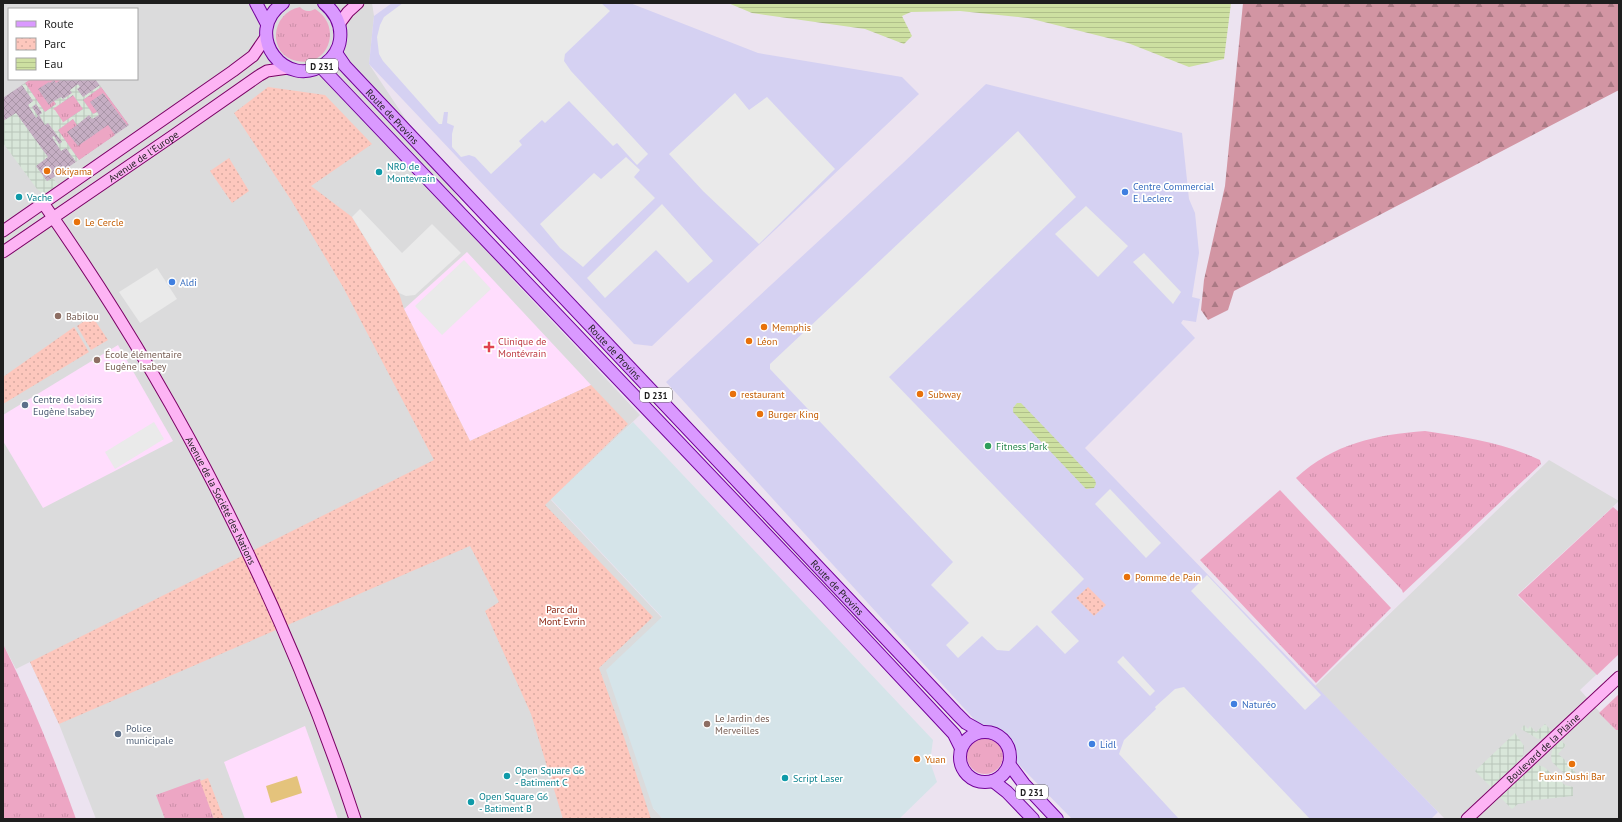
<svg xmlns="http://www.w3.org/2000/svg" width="1622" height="822" viewBox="0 0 1622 822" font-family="'PT Sans',sans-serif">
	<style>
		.residential { fill: #dbdbdc; fill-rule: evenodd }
		.commercial { fill: #d5d1f2 }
		.industrial { fill: #d5e4e9 }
		.education { fill: #ffddfd }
		.construction { fill: url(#construction-cross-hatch) }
		.grass { fill: url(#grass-tufts) }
		.forest { fill: url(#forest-firs) }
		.park { fill: url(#park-dots) }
		.pitch { fill: #e4c37c }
		.parking { fill: #eaeaea }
		.plaza { fill: url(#plaza-grid); fill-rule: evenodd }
		.water { fill: url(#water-rules) }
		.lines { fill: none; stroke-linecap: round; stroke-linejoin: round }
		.secondary-casing { stroke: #7a0064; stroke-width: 13 }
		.primary-casing { stroke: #710098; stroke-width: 14 }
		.secondary { stroke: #fdb4f4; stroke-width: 11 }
		.primary { stroke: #da99ff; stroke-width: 12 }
		.food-dot { fill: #e8710a; stroke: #fff; stroke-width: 1.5 }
		.culture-dot { fill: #0f9aa8; stroke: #fff; stroke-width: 1.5 }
		.shop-dot { fill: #3f7fe0; stroke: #fff; stroke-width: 1.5 }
		.education-dot { fill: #8d6e63; stroke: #fff; stroke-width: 1.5 }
		.health-dot { fill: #e0444e; stroke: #fff; stroke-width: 1.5 }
		.service-dot { fill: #5c6f8a; stroke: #fff; stroke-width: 1.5 }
		.leisure-dot { fill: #2e9e5b; stroke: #fff; stroke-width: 1.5 }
		.labels { text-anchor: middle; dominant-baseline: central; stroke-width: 3.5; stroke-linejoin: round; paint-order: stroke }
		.shield { fill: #fff; stroke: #626262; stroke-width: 1 }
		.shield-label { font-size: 9px; font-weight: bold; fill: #1e1e1e }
		.street-label { font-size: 10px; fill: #1e1e1e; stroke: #fff }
		.culture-label { font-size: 10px; fill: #0d838f; stroke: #fff; text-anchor: start }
		.food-label { font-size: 10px; fill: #c56008; stroke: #fff; text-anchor: start }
		.shop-label { font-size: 10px; fill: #366cbe; stroke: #fff; text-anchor: start }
		.education-label { font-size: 10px; fill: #785e54; stroke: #fff; text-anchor: start }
		.health-label { font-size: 10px; fill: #be3a42; stroke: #fff; text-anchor: start }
		.service-label { font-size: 10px; fill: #4e5e75; stroke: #fff; text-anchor: start }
		.leisure-label { font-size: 10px; fill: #27864d; stroke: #fff; text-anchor: start }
		.park-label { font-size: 10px; fill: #841804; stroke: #fff }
	</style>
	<defs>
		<pattern id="construction-cross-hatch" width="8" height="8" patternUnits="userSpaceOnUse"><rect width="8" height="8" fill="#c5aec3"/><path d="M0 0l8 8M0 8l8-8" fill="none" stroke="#a995a7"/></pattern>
		<pattern id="grass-tufts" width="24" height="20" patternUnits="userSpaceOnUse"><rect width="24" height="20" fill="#eda6c4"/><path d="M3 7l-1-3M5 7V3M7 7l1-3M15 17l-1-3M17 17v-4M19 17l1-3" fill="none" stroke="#cb8ea8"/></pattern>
		<pattern id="forest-firs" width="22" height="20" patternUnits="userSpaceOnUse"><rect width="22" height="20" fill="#d295a3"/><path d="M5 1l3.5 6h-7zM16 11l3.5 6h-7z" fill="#aa7984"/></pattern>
		<pattern id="park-dots" width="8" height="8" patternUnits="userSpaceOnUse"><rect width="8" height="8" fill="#fdc7bd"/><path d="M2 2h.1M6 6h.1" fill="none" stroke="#d8aaa2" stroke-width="1.8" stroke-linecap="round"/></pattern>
		<pattern id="plaza-grid" width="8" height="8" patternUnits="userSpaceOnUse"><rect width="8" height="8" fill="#d8e6d9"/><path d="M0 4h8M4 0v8" fill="none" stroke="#b9c5ba"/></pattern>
		<pattern id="water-rules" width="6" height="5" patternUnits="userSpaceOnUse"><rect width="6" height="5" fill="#cde0a1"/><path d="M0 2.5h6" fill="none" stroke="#b0c08a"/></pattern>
	</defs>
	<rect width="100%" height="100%" fill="#ece3f0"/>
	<g class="residential">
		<path d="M 3,3 L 372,3 L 374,16 L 369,64 L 512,279 L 640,415 L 551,500 L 662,618 L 653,808 L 663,819 L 96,819 L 59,724 L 30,662 L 16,669 L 3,644 ZM 9,9 L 137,9 L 137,79 L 9,79 Z"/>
		<polygon points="1549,460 1619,501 1517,595 1597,674 1580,690 1616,730 1619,730 1619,819 1445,819 1315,686"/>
	</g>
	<g class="commercial">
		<polygon points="392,3 630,3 758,53 902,77 919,94 652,346 634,344 369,64 374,16"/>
		<polygon points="986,84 1182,133 1189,199 1195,213 1199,253 1192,297 1200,299 1196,322 1183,320 1181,323 1195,338 1085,448 1438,812 1431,819 1072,819 972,717 666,382 902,164"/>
	</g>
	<polygon class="industrial" points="633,422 933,740 930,762 937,782 899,819 663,819 653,808 606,670 662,617 551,499"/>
	<g class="education">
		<polygon points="467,252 591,385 470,441 404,309"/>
		<polygon points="118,345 173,441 43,508 3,441 3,415"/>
		<polygon points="305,726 338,819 245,819 224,762"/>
	</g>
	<polygon class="construction" points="31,79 95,79 129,125 47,182 3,121 3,98"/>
	<g class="grass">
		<path d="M 300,7 C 304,12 310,12 315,9 C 343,26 329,68 297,61 C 267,55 270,13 300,7 Z"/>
		<polygon points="31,79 62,79 56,83 54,80 50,83 49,82 38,89 49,105 54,101 56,104 45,112 25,83"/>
		<polygon points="101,87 128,124 127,125 103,93 90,102 97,112 93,114 83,100"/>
		<polygon points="74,95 83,109 62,123 52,109"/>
		<polygon points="73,119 77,125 67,132 78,146 108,125 115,135 79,160 58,130"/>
		<path d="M 1425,431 C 1465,437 1504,443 1540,460 L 1541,464 L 1403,593 L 1402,590 L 1296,478 C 1334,443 1376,435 1425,431 Z"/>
		<polygon points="1280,490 1391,608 1316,683 1200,560"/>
		<polygon points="1613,507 1619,512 1619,654 1597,675 1518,595"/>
		<path d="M 3,644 C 31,700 55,760 76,819 L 3,819 Z"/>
		<polygon points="1619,694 1619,730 1616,730 1599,713"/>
		<circle cx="985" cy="756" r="18"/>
		<polygon points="200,779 214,819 165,819 156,795"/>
	</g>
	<polygon class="forest" points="1243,3 1619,3 1619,90 1234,291 1228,310 1208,320 1201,310 1204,280 1225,186"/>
	<g class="park">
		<polygon points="268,87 325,95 372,144 311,186 352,217 399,293 404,309 470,441 591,385 628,424 545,505 653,617 599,668 624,737 651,819 563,819 531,714 485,611 499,602 470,546 59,724 30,662 434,460 343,287 291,200 234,113"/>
		<polygon points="229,158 249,191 232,203 210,171"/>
		<polygon points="92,316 108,340 91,350 77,326"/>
		<polygon points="74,327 89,352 3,404 3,377"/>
		<polygon points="1088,587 1106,605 1094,616 1076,598"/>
		<polygon points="208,778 224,819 214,819 200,781"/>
	</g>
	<polygon class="pitch" points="297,776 302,793 271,803 266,786"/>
	<g class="parking">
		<polygon points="403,3 601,3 610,11 565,54 564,61 571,71 648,154 637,165 617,143 613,146 569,101 545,123 542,120 519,141 522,145 491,174 475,157 469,155 461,157 452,147 452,134 454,126 447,123 448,112 444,112 442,124 439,124 383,61 379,54 377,37 380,25 384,17"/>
		<polygon points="735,93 749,110 767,97 835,169 759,244 703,191 669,154"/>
		<polygon points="1018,131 1076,197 889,377 1084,579 1051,612 1079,641 1065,654 1037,625 1009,651 997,650 982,636 958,658 946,645 969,623 931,585 953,562 770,369 770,364"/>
		<polygon points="626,157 640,170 634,177 655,198 583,267 560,248 540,224 594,173 601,179"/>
		<polygon points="662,204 713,261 688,283 656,250 605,298 587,278"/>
		<polygon points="1086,206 1128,246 1098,277 1055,234"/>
		<polygon points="360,209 402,253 432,224 461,253 415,295 406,296 399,293 352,217"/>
		<polygon points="1144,253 1181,292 1173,304 1133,262"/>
		<polygon points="464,260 491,289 442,335 415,306"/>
		<polygon points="157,268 177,299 140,323 119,292"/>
		<polygon points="154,422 164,439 115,469 105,452"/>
		<polygon points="1110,489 1161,543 1146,558 1095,504"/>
		<polygon points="1207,575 1321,695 1305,710 1191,591"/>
		<polygon points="1123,656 1155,691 1150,696 1117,662"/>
		<polygon points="1184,687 1310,819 1179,819 1119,754 1124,740 1156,709 1155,707 1175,689"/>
	</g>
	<g class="plaza">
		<path d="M 25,83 L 45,112 L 56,104 L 54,101 L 61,97 L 63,99 L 72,93 L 70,90 L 78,84 L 80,87 L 77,89 L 83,97 L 100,85 L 101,87 L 83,100 L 93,114 L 97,112 L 99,115 L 92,119 L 89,115 L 77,125 L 73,119 L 58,130 L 79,160 L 77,161 L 76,162 L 66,148 L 61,151 L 52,137 L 54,136 L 59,144 L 62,142 L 48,123 L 45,125 L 39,115 L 42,113 L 36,104 L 32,107 L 38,116 L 36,118 L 28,105 L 33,101 L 22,85 ZM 73,95 L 83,109 L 62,123 L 63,122 L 55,110 L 53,109 Z"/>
		<polygon points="16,113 48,157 36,166 47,181 53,178 60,187 48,193 41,192 37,189 3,143 3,121"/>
		<polygon points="1545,724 1552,731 1546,737 1538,739 1521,729 1524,725 1528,729 1530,726 1536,732"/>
		<polygon points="1515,733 1524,746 1523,756 1504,779 1493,789 1475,771"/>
		<polygon points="1560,740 1566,745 1558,754 1565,760 1576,773 1569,778 1552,762 1551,756 1553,747"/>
		<polygon points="1538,765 1544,767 1565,785 1573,787 1573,796 1526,801 1526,803 1518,804 1512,809 1499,796 1530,767"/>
	</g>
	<g class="water">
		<polygon points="728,3 1231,3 1224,59 1189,67 1128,43 1028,18 960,11 911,12 902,16 912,36 904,44 865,29 752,13"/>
		<polygon points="1017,403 1021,403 1095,480 1096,484 1094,488 1086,489 1013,412 1013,408"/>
	</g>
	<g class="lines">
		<g class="secondary-casing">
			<g id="secondary">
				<polyline points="339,24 348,12 358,3"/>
				<path id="s1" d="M 43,203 C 175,391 283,600 355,819"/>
				<polyline points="3,231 233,71 253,56 266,37"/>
				<path id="s2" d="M 3,252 L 174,135 L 260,75 L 267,71 L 288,68"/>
				<path id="s3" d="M 1467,819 L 1619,677"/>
			</g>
		</g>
		<g class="primary-casing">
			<g id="primary">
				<polyline points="256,3 267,24"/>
				<path d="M 283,3 C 241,33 286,93 326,63 C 333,58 339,49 340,40 C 342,25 336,13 324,3"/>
				<path id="s4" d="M 336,53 L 345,66 L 957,714 L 966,723 L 982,732"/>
				<polyline points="321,67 825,596 954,734 961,748"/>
				<circle cx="985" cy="757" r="25"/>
				<polyline points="1009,764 1024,784 1057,819"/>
				<polyline points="993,781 1007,792 1033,819"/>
			</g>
		</g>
		<use href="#secondary" class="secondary"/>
		<use href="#primary" class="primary"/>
	</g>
	<g class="food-dot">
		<circle cx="47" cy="171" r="4"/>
		<circle cx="77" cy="222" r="4"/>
		<circle cx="764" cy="327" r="4"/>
		<circle cx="749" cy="341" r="4"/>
		<circle cx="733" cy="394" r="4"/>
		<circle cx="920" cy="394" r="4"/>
		<circle cx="760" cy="414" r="4"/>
		<circle cx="1127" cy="577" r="4"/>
		<circle cx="917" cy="759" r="4"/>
		<circle cx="1572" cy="764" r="4"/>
	</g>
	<g class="culture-dot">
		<circle cx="379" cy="172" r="4"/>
		<circle cx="19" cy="197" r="4"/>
		<circle cx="507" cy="776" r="4"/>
		<circle cx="785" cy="778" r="4"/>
		<circle cx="471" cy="802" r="4"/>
	</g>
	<g class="shop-dot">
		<circle cx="1125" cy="192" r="4"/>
		<circle cx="172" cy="282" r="4"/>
		<circle cx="1234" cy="704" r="4"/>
		<circle cx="1092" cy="744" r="4"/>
	</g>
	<g class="education-dot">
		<circle cx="58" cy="316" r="4"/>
		<circle cx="97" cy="360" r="4"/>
		<circle cx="707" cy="724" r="4"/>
	</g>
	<path class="health-dot" d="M487 341h4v4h4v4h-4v4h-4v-4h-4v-4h4z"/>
	<g class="service-dot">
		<circle cx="25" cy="405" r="4"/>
		<circle cx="118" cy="734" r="4"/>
	</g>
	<circle class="leisure-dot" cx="988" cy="446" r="4"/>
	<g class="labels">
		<g class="shield">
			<rect x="306" y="59" width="32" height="14" rx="3"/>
			<rect x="640" y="388" width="32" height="14" rx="3"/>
			<rect x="1016" y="785" width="32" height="14" rx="3"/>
		</g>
		<g class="shield-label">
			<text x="322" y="66">D 231</text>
			<text x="656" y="395">D 231</text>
			<text x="1032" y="792">D 231</text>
		</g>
		<g class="street-label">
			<text stroke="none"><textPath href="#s4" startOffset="85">Route de Provins</textPath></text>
			<text stroke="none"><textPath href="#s2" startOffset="170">Avenue de l'Europe</textPath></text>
			<text stroke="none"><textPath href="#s4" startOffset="409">Route de Provins</textPath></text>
			<text stroke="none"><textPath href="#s1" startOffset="347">Avenue de la Société des Nations</textPath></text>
			<text stroke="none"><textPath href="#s4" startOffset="733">Route de Provins</textPath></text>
			<text stroke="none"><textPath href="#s3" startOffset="104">Boulevard de la Plaine</textPath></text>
		</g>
		<g class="culture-label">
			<text x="387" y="166">NRO de<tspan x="387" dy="12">Montevrain</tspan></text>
			<text x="27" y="197">Vache</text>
			<text x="515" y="770">Open Square G6<tspan x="515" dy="12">- Batiment C</tspan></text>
			<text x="793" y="778">Script Laser</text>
			<text x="479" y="796">Open Square G6<tspan x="479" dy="12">- Batiment B</tspan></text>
		</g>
		<g class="food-label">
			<text x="55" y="171">Okiyama</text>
			<text x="85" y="222">Le Cercle</text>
			<text x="772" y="327">Memphis</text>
			<text x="757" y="341">Léon</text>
			<text x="741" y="394">restaurant</text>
			<text x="928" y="394">Subway</text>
			<text x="768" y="414">Burger King</text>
			<text x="1135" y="577">Pomme de Pain</text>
			<text x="925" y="759">Yuan</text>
			<text x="1572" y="776" text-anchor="middle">Fuxin Sushi Bar</text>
		</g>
		<g class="shop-label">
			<text x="1133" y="186">Centre Commercial<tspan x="1133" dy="12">E. Leclerc</tspan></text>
			<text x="180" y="282">Aldi</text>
			<text x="1242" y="704">Naturéo</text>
			<text x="1100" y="744">Lidl</text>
		</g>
		<g class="education-label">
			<text x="66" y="316">Babilou</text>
			<text x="105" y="354">École élémentaire<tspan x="105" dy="12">Eugène Isabey</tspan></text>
			<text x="715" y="718">Le Jardin des<tspan x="715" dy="12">Merveilles</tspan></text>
		</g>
		<g class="health-label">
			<text x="498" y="341">Clinique de<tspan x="498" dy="12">Montévrain</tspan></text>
		</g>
		<g class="service-label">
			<text x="33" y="399">Centre de loisirs<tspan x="33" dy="12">Eugène Isabey</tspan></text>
			<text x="126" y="728">Police<tspan x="126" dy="12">municipale</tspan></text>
		</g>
		<g class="leisure-label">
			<text x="996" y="446">Fitness Park</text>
		</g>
		<g class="park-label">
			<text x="562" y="609">Parc du<tspan x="562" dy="12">Mont Evrin</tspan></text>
		</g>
	</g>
	<rect width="1622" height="822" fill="none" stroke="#1e1e1e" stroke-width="8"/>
	<rect x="8" y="8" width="130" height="72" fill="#ffffff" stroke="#a5a5a5"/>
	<rect x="16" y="21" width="20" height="6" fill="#da99ff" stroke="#a5a5a5"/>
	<text x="44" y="28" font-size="12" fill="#1e1e1e">Route</text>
	<rect x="16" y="38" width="20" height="12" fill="url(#park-dots)" stroke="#a5a5a5"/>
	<text x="44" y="48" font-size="12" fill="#1e1e1e">Parc</text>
	<rect x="16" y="58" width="20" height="12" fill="url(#water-rules)" stroke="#a5a5a5"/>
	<text x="44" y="68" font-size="12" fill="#1e1e1e">Eau</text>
</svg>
